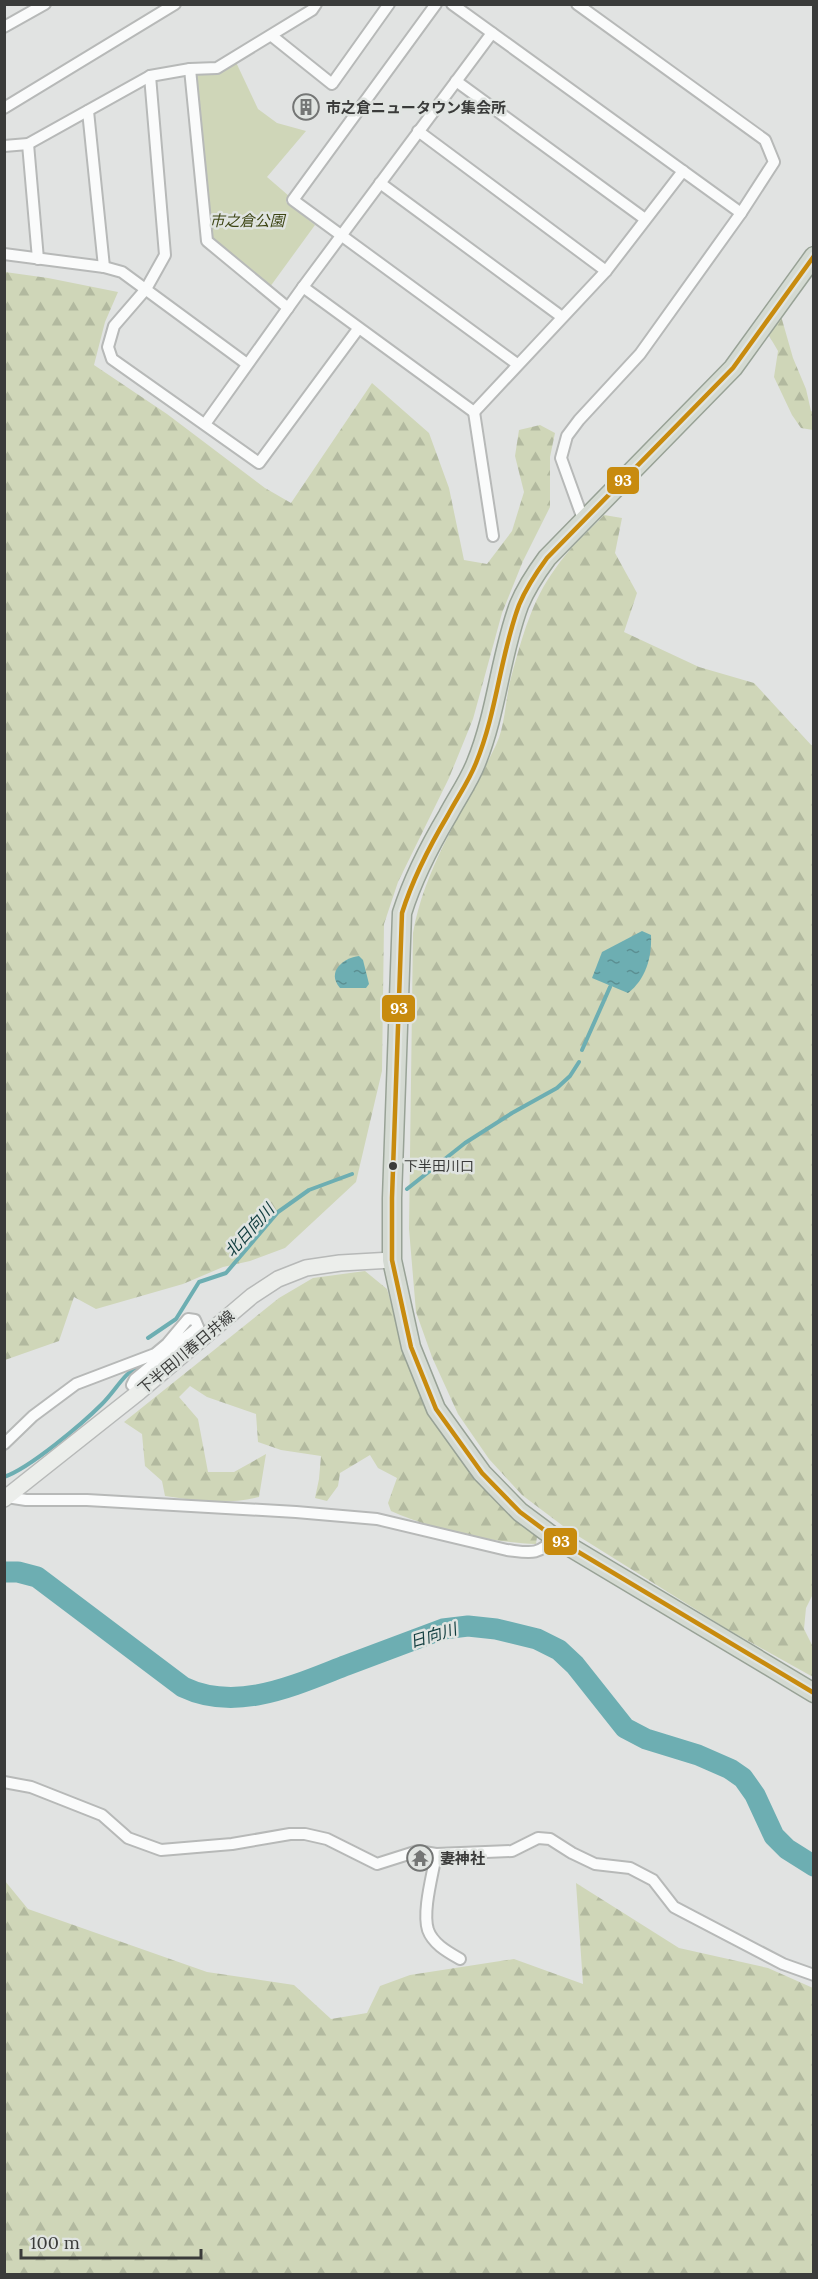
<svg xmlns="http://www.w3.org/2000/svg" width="818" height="2279" viewBox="0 0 818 2279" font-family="Lora,'Noto Sans JP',serif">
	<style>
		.green { fill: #cfd6b8 }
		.forest { fill: url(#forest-firs) }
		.water { fill: url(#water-ripples) }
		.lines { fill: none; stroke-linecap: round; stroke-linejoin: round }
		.stream { stroke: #6daeb2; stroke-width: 4 }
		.river { stroke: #6daeb2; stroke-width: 21 }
		.minor-casing { stroke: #b7b9b8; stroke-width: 14 }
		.secondary-casing { stroke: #b7b9b8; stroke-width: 18 }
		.trunk-casing { stroke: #98a296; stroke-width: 21 }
		.minor { stroke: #fafbfb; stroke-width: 10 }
		.secondary { stroke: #eceeeb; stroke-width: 15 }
		.trunk { stroke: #d4dad2; stroke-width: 18 }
		.bus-1-casing { stroke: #e0e4e1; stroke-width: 9 }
		.bus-1 { stroke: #c88b0e; stroke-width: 4.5 }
		.bus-dot { fill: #3a3b3a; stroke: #e0e4e1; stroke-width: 2 }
		.labels { text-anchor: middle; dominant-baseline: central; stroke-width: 5; stroke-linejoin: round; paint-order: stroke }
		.bus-label { font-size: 14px; fill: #3a3b3a; stroke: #e0e4e1; text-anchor: start }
		.poi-label { font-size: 15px; font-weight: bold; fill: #3a3b3a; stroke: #e0e4e1; text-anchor: start }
		.park-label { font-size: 15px; font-style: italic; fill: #3d4514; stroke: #e0e4e1 }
		.street-label { font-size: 15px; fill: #3a3b3a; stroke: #e0e4e1 }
		.water-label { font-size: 16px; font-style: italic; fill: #103c3e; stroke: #e0e4e1 }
		.line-badge { stroke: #e0e4e1; stroke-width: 2 }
		.badge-label { font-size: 16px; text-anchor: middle; font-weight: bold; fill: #fff }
	</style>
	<defs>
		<pattern id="forest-firs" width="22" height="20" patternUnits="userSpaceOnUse" patternTransform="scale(1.5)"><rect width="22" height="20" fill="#cfd6b8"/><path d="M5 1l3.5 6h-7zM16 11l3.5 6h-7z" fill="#b2b99f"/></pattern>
		<pattern id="water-ripples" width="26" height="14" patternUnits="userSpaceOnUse" patternTransform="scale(1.5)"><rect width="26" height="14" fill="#6daeb2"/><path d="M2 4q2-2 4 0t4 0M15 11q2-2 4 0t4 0" fill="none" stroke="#5b8f92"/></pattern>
	</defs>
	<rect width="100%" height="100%" fill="#e1e3e2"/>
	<polygon class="green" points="234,58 258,109 277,123 306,131 267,177 289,196 286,202 315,225 267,291 207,241 190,69"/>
	<g class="forest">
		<polygon points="5,272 48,278 118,292 105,322 94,365 167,414 265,488 291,503 372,383 429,433 449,488 464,560 487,564 512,531 524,492 515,456 519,430 540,425 555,433 550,457 550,507 523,561 502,613 473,719 449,778 398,882 384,924 382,1071 356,1182 285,1248 250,1261 223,1267 183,1284 96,1309 74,1297 59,1341 5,1360"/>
		<polygon points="781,316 793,358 806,389 811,411 813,412 813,430 801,428 792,415 774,377 778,351 768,334"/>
		<path d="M 604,515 L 622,518 L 615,553 L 637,593 L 624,632 L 699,667 L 754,683 L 813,747 L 814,1592 L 806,1608 L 804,1629 L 813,1647 L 813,1677 L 727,1629 L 567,1529 L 522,1495 L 489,1459 L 458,1414 L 432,1357 L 416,1312 L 409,1229 L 413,933 C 425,865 466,807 496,745 C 506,724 505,697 512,674 C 522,638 532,600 555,569 C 568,549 588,532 604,515 Z"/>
		<path d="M 365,1271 L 387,1289 L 405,1351 L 463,1461 L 490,1495 L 537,1537 L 536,1544 C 494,1543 430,1529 391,1511 L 388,1503 L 397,1478 L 378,1468 L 370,1455 L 340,1473 L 338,1486 L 327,1501 L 315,1498 L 319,1479 L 321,1456 L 281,1450 L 258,1442 L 256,1414 L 207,1397 L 190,1386 L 179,1397 L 198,1419 L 208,1472 L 234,1472 L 266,1454 L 259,1497 C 227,1505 197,1501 165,1496 L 162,1481 L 145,1466 L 142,1434 L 124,1422 L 279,1298 L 313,1278 Z"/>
		<polygon points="5,1881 28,1909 207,1972 294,1985 331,2019 367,2013 380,1986 410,1975 514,1959 583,1984 576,1883 679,1948 768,1968 813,1988 813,2274 5,2274"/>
	</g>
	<g class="water">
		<path d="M 642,931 L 651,935 C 652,957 646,979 628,993 L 592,978 L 602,952 Z"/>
		<path d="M 359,956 L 363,960 L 369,984 L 366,988 L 340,988 C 326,972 343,958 359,956 Z"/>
	</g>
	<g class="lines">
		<g class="stream">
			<polyline points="582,1050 610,987"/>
			<polyline points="407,1189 465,1143 512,1113 557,1088 570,1076 579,1062"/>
			<polyline points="148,1338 176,1319 199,1282 226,1273 278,1212 309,1190 352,1174"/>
			<path d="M 4,1477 C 30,1468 82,1424 102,1404 C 117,1389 122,1375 141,1364"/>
		</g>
		<path class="river" d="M 4,1572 L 18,1572 L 37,1577 L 183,1687 C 237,1713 295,1685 347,1665 C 379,1653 411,1641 443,1629 L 468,1626 L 496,1629 L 537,1639 L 559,1650 L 575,1665 L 625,1728 L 646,1739 L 698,1755 L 730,1769 L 743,1778 L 755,1795 L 774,1836 L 787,1849 L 814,1866"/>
		<g class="minor-casing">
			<g id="minor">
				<polyline points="436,4 293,200 517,364"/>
				<polyline points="452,4 741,213"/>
				<polyline points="577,4 765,140 774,162 741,213 640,354 579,420 567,436 561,458 583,519"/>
				<polyline points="4,27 45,4"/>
				<polyline points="272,36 332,84 389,4"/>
				<polyline points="190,69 207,241 288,308"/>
				<polyline points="150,76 165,255 146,289 114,326 108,347 112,359 259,463 358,329"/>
				<polyline points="456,81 645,219"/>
				<polyline points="4,108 175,4"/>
				<polyline points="88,111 104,267"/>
				<polyline points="418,131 606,271"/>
				<polyline points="28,144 38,259"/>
				<polyline points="4,146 28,144 150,76 190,69 217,68 312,10 316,4"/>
				<polyline points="380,183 562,317"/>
				<polyline points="4,254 104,267 122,272 247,364"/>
				<polyline points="303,287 474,412 606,271 683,171"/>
				<polyline points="474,412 493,536"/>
				<polyline points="205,424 303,287 492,33"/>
				<polyline points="4,1444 33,1416 76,1384 155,1354 167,1344 188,1319 195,1320 198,1327 135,1379 132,1385 139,1392"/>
				<path d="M 7,1497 L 26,1500 L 87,1500 L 296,1512 L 377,1519 L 507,1550 C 531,1553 537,1556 555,1538"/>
				<polyline points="4,1782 31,1787 102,1815 128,1838 161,1850 232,1844 290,1834 305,1834 327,1839 377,1864 418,1851 436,1854 512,1851 538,1838 550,1839 572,1853 595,1864 630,1868 653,1880 674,1907 783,1964 814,1975"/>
				<path d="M 436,1854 C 433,1874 422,1911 428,1930 C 433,1944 448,1952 460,1959"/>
			</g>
		</g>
		<g class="secondary-casing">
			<polyline id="secondary" points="4,1499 139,1392 252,1296 278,1279 306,1268 340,1263 392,1260"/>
		</g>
		<g class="trunk-casing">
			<path id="trunk" d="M 814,256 L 733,368 L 547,558 C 536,573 526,588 519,605 C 500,656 497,712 476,763 C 469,781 457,798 448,815 C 429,847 413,878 402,913 L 392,1198 L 392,1260 L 411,1347 L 436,1409 L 482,1473 L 520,1512 L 555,1538 L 814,1693"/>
		</g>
		<use href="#minor" class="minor"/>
		<use href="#secondary" class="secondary"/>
		<use href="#trunk" class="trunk"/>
		<g class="bus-1-casing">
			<path id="bus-1" d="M 814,256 L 733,368 L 547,558 C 536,573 526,588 519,605 C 500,656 497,712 476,763 C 469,781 457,798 448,815 C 429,847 413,878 402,913 L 392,1198 L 392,1260 L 411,1347 L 436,1409 L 482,1473 L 520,1512 L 555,1538 L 814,1693"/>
		</g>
		<use href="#bus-1" class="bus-1"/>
	</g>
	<defs>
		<g id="building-ring" transform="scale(1.35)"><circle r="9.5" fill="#e0e4e1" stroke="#747675" stroke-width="1.5"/><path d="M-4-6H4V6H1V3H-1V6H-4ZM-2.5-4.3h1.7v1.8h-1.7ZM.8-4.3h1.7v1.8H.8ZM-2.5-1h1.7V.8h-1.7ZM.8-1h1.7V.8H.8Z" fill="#747675"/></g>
		<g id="temple-ring" transform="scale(1.35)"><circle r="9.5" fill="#e0e4e1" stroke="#747675" stroke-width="1.5"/><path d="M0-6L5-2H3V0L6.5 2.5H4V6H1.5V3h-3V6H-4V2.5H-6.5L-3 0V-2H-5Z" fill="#747675"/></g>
	</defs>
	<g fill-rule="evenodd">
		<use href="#building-ring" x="306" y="107"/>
		<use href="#temple-ring" x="420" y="1858"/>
	</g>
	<circle class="bus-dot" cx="393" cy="1166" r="5"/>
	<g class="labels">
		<g class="bus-label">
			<text x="404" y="1166">下半田川口</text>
		</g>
		<g class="poi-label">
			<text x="326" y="107">市之倉ニュータウン集会所</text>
			<text x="440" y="1858">妻神社</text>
		</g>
		<g class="park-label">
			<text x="247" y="220">市之倉公園</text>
		</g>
		<g class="street-label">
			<text transform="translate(186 1352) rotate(-40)">下半田川春日井線</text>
		</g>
		<g class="water-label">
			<text transform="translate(249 1230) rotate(-48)">北日向川</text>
			<text transform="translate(433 1635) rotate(-17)">日向川</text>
		</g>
	</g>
	<g class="line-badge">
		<rect x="606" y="466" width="34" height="29" rx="6" fill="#c88b0e"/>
		<rect x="381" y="994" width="35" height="29" rx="6" fill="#c88b0e"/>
		<rect x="543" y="1527" width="35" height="29" rx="6" fill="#c88b0e"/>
	</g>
	<g class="badge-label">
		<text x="623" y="486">93</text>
		<text x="399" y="1014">93</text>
		<text x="561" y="1547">93</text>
	</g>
	<rect width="818" height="2279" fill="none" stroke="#3a3b3a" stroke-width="12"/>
	<path d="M21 2249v9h180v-9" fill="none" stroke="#3a3b3a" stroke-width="3"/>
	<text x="30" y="2249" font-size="18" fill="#3a3b3a" stroke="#e0e4e1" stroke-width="4.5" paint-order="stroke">100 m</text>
</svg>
